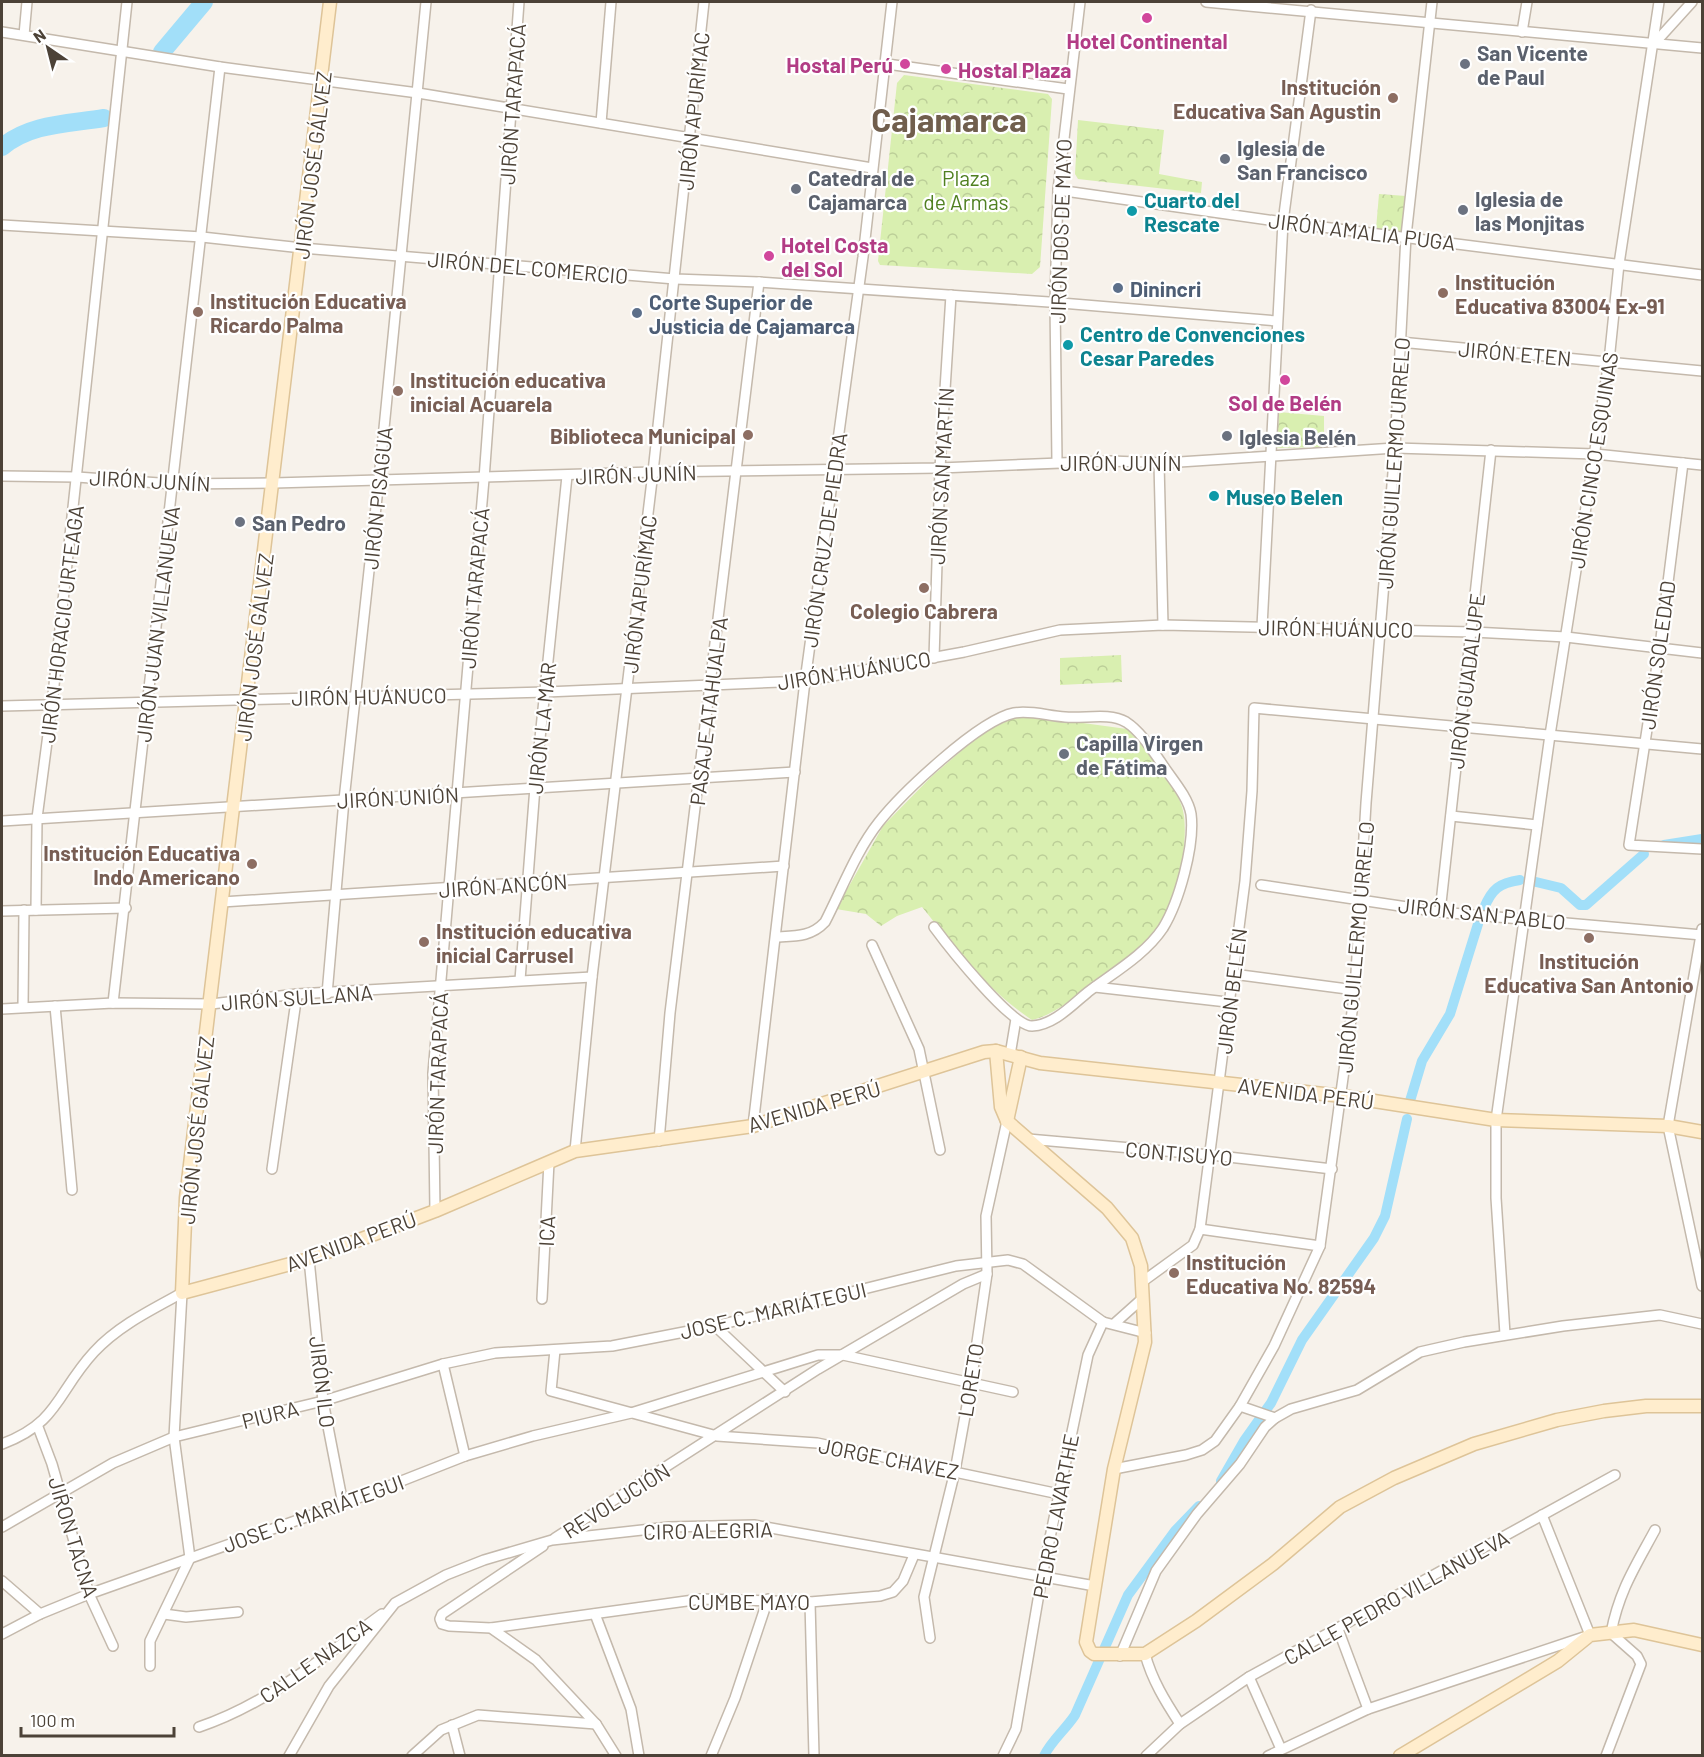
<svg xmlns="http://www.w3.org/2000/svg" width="1704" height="1757" viewBox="0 0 1704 1757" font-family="Barlow,sans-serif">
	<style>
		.park { fill: url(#park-crowns) }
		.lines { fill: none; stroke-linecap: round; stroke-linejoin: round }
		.canal { stroke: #a2dff9; stroke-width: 10 }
		.river { stroke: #a2dff9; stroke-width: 18 }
		.street-casing { stroke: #c4b9ac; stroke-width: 12 }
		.secondary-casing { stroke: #dec498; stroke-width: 15 }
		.street { stroke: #fff; stroke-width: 9 }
		.secondary { stroke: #ffedcd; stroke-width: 12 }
		.hotel-dot { fill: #d1479c; stroke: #fff; stroke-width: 2 }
		.worship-dot { fill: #6b7280; stroke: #fff; stroke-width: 2 }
		.education-dot { fill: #8d6e63; stroke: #fff; stroke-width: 2 }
		.culture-dot { fill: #0f9aa8; stroke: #fff; stroke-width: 2 }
		.service-dot { fill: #5c6f8a; stroke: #fff; stroke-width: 2 }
		.labels { text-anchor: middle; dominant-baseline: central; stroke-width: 4.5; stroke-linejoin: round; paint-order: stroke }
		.hotel-label { font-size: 21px; font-weight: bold; fill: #b23c85; stroke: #fff }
		.worship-label { font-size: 21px; font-weight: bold; fill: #5b616d; stroke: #fff; text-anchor: start }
		.education-label { font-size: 21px; font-weight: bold; fill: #785e54; stroke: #fff; text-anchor: start }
		.street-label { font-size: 21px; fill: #4c4237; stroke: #fff }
		.park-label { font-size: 21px; fill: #508021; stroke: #fff }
		.culture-label { font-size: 21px; font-weight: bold; fill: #0d838f; stroke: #fff; text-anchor: start }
		.service-label { font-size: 21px; font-weight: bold; fill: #4e5e75; stroke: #fff; text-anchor: start }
		.town-label { font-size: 33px; font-weight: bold; fill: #705e4d; stroke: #fff }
	</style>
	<defs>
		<pattern id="park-crowns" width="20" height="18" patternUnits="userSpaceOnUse" patternTransform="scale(1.5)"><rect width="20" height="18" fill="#d9efb0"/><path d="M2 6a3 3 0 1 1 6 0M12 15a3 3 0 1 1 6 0" fill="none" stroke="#bcce98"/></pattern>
	</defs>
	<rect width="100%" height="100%" fill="#f7f2eb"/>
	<g class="park">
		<polygon points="904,75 1048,94 1052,99 1040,267 1032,274 880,265 878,261 897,83"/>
		<polygon points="1078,120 1164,130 1159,174 1202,182 1201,193 1078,179 1075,174"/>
		<polygon points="1379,194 1406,196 1401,232 1376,229"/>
		<polygon points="1279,412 1324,416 1324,447 1277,448"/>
		<polygon points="1121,655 1122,682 1060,685 1060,658"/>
		<path d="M 1039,717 L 1127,729 C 1148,752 1173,778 1182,807 C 1191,835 1177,903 1160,927 C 1145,948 1118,965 1097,980 C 1077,994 1056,1015 1032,1020 C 988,991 955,948 922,907 L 897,916 L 881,926 L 866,914 L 836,909 L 883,826 L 931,777 L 983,732 L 1014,718 Z"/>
	</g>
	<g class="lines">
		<g class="canal">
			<polyline points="1664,845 1702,839"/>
			<polyline points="1536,882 1561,888 1580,905 1586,905 1644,854"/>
			<path d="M 1484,908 C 1492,889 1499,883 1520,880"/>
			<polyline points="1410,1101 1422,1061 1450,1014 1478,924"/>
			<polyline points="1221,1481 1244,1441 1271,1403 1302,1340 1374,1238 1385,1216 1407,1119"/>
			<path d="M 1044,1756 C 1051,1741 1066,1729 1075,1715 L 1128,1595 L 1175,1531 L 1199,1506"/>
		</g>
		<g class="river">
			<polyline points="162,52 204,2"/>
			<path d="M 2,147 C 31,123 68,124 104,118"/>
		</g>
		<g class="street-casing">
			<g id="street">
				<polyline points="1206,2 1702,48"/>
				<polyline points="2,32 220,67 418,93 872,168"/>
				<polyline points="1522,32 1527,2"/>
				<polyline points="24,35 27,2"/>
				<polyline points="1653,45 1692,2"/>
				<polyline points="887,64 1068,89"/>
				<polyline points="601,123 611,2"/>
				<polyline points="1058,190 1283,222 1702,275"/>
				<polyline points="2,225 202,237 302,248 675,279 759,282 1049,302 1277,321"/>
				<polyline points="1400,342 1702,371"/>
				<polyline points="1057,462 1055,303 1058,190 1080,2"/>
				<polyline points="1159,463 1163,625"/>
				<polyline points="1683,463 1660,646 1629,845 1702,849"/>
				<polyline points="2,476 77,477 173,484 274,483 653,472 940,468 1110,461 1164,463 1395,448 1595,454 1702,465"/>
				<polyline points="1262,627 1283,222 1311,10"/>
				<polyline points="934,658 940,468 951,295"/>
				<polyline points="2,706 546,692 805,681 964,652 1060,630 1163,625 1473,632 1566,637 1702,653"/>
				<polyline points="1451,816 1537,825"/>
				<polyline points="2,821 795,772"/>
				<polyline points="1261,885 1440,912 1702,935"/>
				<polyline points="222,902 784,866"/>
				<polyline points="36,910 37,818 52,704 127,2"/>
				<polyline points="2,911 126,908"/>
				<polyline points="1440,912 1491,450"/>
				<polyline points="1702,929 1668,1126 1702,1286"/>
				<path d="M 776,937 C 796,936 811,937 825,922 C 842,889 856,851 879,822 C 902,793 979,720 1014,713 C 1031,710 1048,716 1065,717 C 1084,719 1109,712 1126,722 C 1140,731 1151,748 1160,761 C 1170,777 1188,796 1191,814 C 1195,845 1179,902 1163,928 C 1145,955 1113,973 1088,992 C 1072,1005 1054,1025 1032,1026 C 1011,1026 948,946 934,927"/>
				<polyline points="872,945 919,1049 940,1150"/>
				<polyline points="1233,974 1355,990"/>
				<polyline points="520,980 535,787 567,476"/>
				<polyline points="1095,987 1227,1002"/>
				<polyline points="327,994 344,800 379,479 426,2"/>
				<polyline points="113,1003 220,67"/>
				<polyline points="55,1006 72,1190"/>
				<polyline points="23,1007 24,910"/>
				<polyline points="2,1009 113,1003 211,1004 297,994 592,977"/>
				<polyline points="1010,1055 1016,1019"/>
				<polyline points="753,1126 805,681 863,257 892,2"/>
				<polyline points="1028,1139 1211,1155 1332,1169"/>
				<polyline points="659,1141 670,1013 759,282"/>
				<polyline points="575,1151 592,977 653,472 704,2"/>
				<polyline points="272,1169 297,994"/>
				<polyline points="435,1211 433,1073 484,479 519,2"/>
				<polyline points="1200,1229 1320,1246"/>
				<polyline points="309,1259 323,1401 343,1504"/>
				<polyline points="1142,1282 1193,1245 1200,1229 1245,881 1252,791 1254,708 1702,749"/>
				<polyline points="542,1299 549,1162"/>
				<polyline points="1115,1323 1143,1298"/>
				<polyline points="715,1326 785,1392"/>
				<polyline points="1505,1334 1496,1198 1496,1120 1550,735 1609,361 1619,264 1659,2"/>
				<polyline points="555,1350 551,1391 717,1436 817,1443 1059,1494"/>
				<polyline points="443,1364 465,1456"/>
				<polyline points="1240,1406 1275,1418 1291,1409 1357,1390 1420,1352 1464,1342 1563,1326 1660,1315 1702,1324"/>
				<polyline points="38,1427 52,1464 89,1594 113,1646"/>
				<path d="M 2,1444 C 59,1423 57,1392 94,1352 C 118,1326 151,1310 182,1293"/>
				<polyline points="1114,1469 1186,1455 1202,1450 1215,1441 1240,1406 1274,1346 1320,1246 1355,990 1366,803 1395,448 1406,236 1432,2"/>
				<polyline points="2,1527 113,1463 174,1437 323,1401 443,1364 495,1353 612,1346 715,1326 956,1266 1008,1260 1023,1264 1103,1322"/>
				<polyline points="555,1538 818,1369 963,1284 987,1274"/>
				<polyline points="543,1546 442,1614 440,1619 442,1624 449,1626 491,1628 536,1660 596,1724 616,1756"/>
				<polyline points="2,1581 40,1614"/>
				<polyline points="810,1602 814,1756"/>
				<polyline points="164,1614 186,1617 238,1612"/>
				<polyline points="595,1614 631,1709 639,1756"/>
				<polyline points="491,1628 701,1599 810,1602 880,1596 893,1592 903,1581 914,1555"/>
				<polyline points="1338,1629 1368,1709"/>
				<polyline points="2,1634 40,1614 89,1594 343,1504 465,1456 533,1436 631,1413 818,1355 843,1355 1013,1392"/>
				<polyline points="930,1638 924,1597 955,1471 971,1383 987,1274 986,1216 1007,1121"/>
				<path d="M 1145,1654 C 1152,1680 1165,1701 1180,1724"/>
				<polyline points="1120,1656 1156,1571 1197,1514 1240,1464 1265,1427 1275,1418"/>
				<polyline points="150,1666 150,1641 190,1558 174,1437 182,1293"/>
				<polyline points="1249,1677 1281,1749"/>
				<polyline points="452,1725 460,1756"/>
				<path d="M 199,1727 C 268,1704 324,1656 382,1614"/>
				<polyline points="289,1756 329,1686 395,1603 446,1575 484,1560 552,1540 669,1527 754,1525 1095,1586"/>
				<polyline points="412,1756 441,1730 478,1715 596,1724"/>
				<polyline points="711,1756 735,1698 768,1599"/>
				<polyline points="1003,1756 1016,1729 1042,1576 1088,1355 1103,1322 1146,1333"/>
				<polyline points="1146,1756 1180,1724 1249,1677 1615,1475"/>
				<polyline points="1268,1756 1368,1709 1590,1635 1542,1515"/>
				<path d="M 1606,1756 L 1641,1664 L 1637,1656 L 1611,1633 C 1619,1591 1635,1567 1655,1530"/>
			</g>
		</g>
		<g class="secondary-casing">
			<g id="secondary">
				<polyline points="330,2 186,1198 182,1293 309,1259 435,1211 575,1151 753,1126 984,1052 996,1051 1040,1063 1342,1096 1496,1120 1668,1126 1702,1132"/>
				<polyline points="996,1051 1001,1107 1007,1121 1107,1208 1132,1238 1141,1266 1145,1342 1114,1469 1095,1586 1086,1642 1090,1651 1094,1654 1145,1654 1196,1621 1273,1564 1340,1507 1394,1478 1474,1444 1557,1420 1604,1411 1646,1406 1702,1406"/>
				<polyline points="1007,1121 1021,1057"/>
				<polyline points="1400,1756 1558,1661 1590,1635 1634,1630 1702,1645"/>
			</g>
		</g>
		<use href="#street" class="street"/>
		<use href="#secondary" class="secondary"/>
	</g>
	<g class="hotel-dot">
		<circle cx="1147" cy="18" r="6"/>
		<circle cx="905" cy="64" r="6"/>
		<circle cx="946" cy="69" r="6"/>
		<circle cx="769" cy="256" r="6"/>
		<circle cx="1285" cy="380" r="6"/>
	</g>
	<g class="worship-dot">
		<circle cx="1465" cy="64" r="6"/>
		<circle cx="1225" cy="159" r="6"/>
		<circle cx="796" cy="189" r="6"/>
		<circle cx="1463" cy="210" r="6"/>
		<circle cx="1227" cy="436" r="6"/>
		<circle cx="240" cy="522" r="6"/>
		<circle cx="1064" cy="754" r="6"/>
	</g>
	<g class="education-dot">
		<circle cx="1393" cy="98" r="6"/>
		<circle cx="1443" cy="293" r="6"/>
		<circle cx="198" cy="312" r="6"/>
		<circle cx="398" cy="391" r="6"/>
		<circle cx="748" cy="435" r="6"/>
		<circle cx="924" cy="588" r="6"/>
		<circle cx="252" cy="864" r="6"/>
		<circle cx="1589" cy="938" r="6"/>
		<circle cx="424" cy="942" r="6"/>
		<circle cx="1174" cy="1273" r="6"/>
	</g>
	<g class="culture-dot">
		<circle cx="1132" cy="211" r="6"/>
		<circle cx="1068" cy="345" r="6"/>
		<circle cx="1214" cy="496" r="6"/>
	</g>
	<g class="service-dot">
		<circle cx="1118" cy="288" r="6"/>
		<circle cx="637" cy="313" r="6"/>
	</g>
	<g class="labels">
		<g class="hotel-label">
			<text x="1147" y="40">Hotel Continental</text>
			<text x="893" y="64" text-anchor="end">Hostal Perú</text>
			<text x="958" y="69" text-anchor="start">Hostal Plaza</text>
			<text x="781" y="244" text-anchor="start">Hotel Costa<tspan x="781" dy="24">del Sol</tspan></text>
			<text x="1285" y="402">Sol de Belén</text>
		</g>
		<g class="worship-label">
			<text x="1477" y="52">San Vicente<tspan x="1477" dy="24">de Paul</tspan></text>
			<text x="1237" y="147">Iglesia de<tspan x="1237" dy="24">San Francisco</tspan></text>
			<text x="808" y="177">Catedral de<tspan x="808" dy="24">Cajamarca</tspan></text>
			<text x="1475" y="198">Iglesia de<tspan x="1475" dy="24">las Monjitas</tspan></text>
			<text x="1239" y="436">Iglesia Belén</text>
			<text x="252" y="522">San Pedro</text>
			<text x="1076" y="742">Capilla Virgen<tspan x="1076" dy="24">de Fátima</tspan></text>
		</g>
		<g class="education-label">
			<text x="1381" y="86" text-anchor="end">Institución<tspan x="1381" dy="24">Educativa San Agustin</tspan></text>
			<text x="1455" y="281">Institución<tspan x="1455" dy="24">Educativa 83004 Ex-91</tspan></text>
			<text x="210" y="300">Institución Educativa<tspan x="210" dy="24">Ricardo Palma</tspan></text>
			<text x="410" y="379">Institución educativa<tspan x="410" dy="24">inicial Acuarela</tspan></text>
			<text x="736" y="435" text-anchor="end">Biblioteca Municipal</text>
			<text x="924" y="610" text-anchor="middle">Colegio Cabrera</text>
			<text x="240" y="852" text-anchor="end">Institución Educativa<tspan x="240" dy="24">Indo Americano</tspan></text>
			<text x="436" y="930">Institución educativa<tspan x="436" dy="24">inicial Carrusel</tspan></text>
			<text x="1589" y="960" text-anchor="middle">Institución<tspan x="1589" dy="24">Educativa San Antonio</tspan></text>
			<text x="1186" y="1261">Institución<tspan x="1186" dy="24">Educativa No. 82594</tspan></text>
		</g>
		<g class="street-label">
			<text transform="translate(512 104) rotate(-86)">JIRÓN TARAPACÁ</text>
			<text transform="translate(693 111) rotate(-84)">JIRÓN APURÍMAC</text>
			<text transform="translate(312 165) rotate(-83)">JIRÓN JOSÉ GÁLVEZ</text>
			<text transform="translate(1060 231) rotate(-88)">JIRÓN DOS DE MAYO</text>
			<text transform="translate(1362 231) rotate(7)">JIRÓN AMALIA PUGA</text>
			<text transform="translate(528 267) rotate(5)">JIRÓN DEL COMERCIO</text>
			<text transform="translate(1515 353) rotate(5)">JIRÓN ETEN</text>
			<text transform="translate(1593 460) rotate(-81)">JIRÓN CINCO ESQUINAS</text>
			<text x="1121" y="462">JIRÓN JUNÍN</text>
			<text transform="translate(1393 463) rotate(-86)">JIRÓN GUILLERMO URRELO</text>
			<text transform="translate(636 474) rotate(-2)">JIRÓN JUNÍN</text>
			<text transform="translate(941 476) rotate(-87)">JIRÓN SAN MARTÍN</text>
			<text transform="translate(150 480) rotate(3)">JIRÓN JUNÍN</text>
			<text transform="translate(377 498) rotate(-84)">JIRÓN PISAGUA</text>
			<text transform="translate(824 540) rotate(-82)">JIRÓN CRUZ DE PIEDRA</text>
			<text transform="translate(474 588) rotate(-85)">JIRÓN TARAPACÁ</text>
			<text transform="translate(639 594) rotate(-83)">JIRÓN APURÍMAC</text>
			<text transform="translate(61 624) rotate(-83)">JIRÓN HORACIO URTEAGA</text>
			<text transform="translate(157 624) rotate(-83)">JIRÓN JUAN VILLANUEVA</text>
			<text transform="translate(1336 628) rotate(1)">JIRÓN HUÁNUCO</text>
			<text transform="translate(254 647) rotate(-83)">JIRÓN JOSÉ GÁLVEZ</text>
			<text transform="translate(1657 655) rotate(-82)">JIRÓN SOLEDAD</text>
			<text transform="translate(854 670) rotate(-9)">JIRÓN HUÁNUCO</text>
			<text transform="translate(1466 681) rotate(-83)">JIRÓN GUADALUPE</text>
			<text transform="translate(369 696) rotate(-1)">JIRÓN HUÁNUCO</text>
			<text transform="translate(708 711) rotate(-83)">PASAJE ATAHUALPA</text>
			<text transform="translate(541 728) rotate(-84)">JIRÓN LA MAR</text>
			<text transform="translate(398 797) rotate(-3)">JIRÓN UNIÓN</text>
			<text transform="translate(503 885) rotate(-4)">JIRÓN ANCÓN</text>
			<text transform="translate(1482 913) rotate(6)">JIRÓN SAN PABLO</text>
			<text transform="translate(1355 947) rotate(-85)">JIRÓN GUILLERMO URRELO</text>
			<text transform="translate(1231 991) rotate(-83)">JIRÓN BELÉN</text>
			<text transform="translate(297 997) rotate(-4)">JIRÓN SULLANA</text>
			<text transform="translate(437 1073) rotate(-88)">JIRÓN TARAPACÁ</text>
			<text transform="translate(1306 1093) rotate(7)">AVENIDA PERÚ</text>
			<text transform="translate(814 1106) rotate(-16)">AVENIDA PERÚ</text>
			<text transform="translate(196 1130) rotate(-84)">JIRÓN JOSÉ GÁLVEZ</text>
			<text transform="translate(1179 1153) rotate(5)">CONTISUYO</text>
			<text transform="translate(546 1231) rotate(-87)">ICA</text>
			<text transform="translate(351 1241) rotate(-20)">AVENIDA PERÚ</text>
			<text transform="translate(773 1310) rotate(-13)">JOSE C. MARIÁTEGUI</text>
			<text transform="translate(970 1380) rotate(-81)">LORETO</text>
			<text transform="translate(323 1382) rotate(83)">JIRÓN ILO</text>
			<text transform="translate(270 1414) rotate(-14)">PIURA</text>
			<text transform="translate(889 1458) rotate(11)">JORGE CHAVEZ</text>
			<text transform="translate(616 1500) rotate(-32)">REVOLUCIÓN</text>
			<text transform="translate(313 1513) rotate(-20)">JOSE C. MARIÁTEGUI</text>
			<text transform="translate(1055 1516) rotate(-79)">PEDRO LAVARTHE</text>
			<text transform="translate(708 1530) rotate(-1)">CIRO ALEGRIA</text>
			<text transform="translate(74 1537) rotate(73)">JIŔON TACNA</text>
			<text transform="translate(1396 1597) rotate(-29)">CALLE PEDRO VILLANUEVA</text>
			<text x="749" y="1601">CUMBE MAYO</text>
			<text transform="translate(315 1660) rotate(-35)">CALLE NAZCA</text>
		</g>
		<g class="park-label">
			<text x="966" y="177">Plaza<tspan x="966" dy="24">de Armas</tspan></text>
		</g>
		<g class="culture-label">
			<text x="1144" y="199">Cuarto del<tspan x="1144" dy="24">Rescate</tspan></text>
			<text x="1080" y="333">Centro de Convenciones<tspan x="1080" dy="24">Cesar Paredes</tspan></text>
			<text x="1226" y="496">Museo Belen</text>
		</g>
		<g class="service-label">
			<text x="1130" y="288">Dinincri</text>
			<text x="649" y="301">Corte Superior de<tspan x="649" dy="24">Justicia de Cajamarca</tspan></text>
		</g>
		<g class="town-label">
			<text x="949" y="119">Cajamarca</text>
		</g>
	</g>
	<rect width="1704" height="1757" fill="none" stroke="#4c4237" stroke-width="6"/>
	<g transform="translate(48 48) rotate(325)" stroke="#ffffff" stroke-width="4.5" paint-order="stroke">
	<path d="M0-4.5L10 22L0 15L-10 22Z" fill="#4c4237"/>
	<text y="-9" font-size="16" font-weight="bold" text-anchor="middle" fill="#4c4237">N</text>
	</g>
	<path d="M21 1727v9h153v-9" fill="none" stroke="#4c4237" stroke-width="3"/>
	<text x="30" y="1727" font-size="18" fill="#4c4237" stroke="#ffffff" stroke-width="4.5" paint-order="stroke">100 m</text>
</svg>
